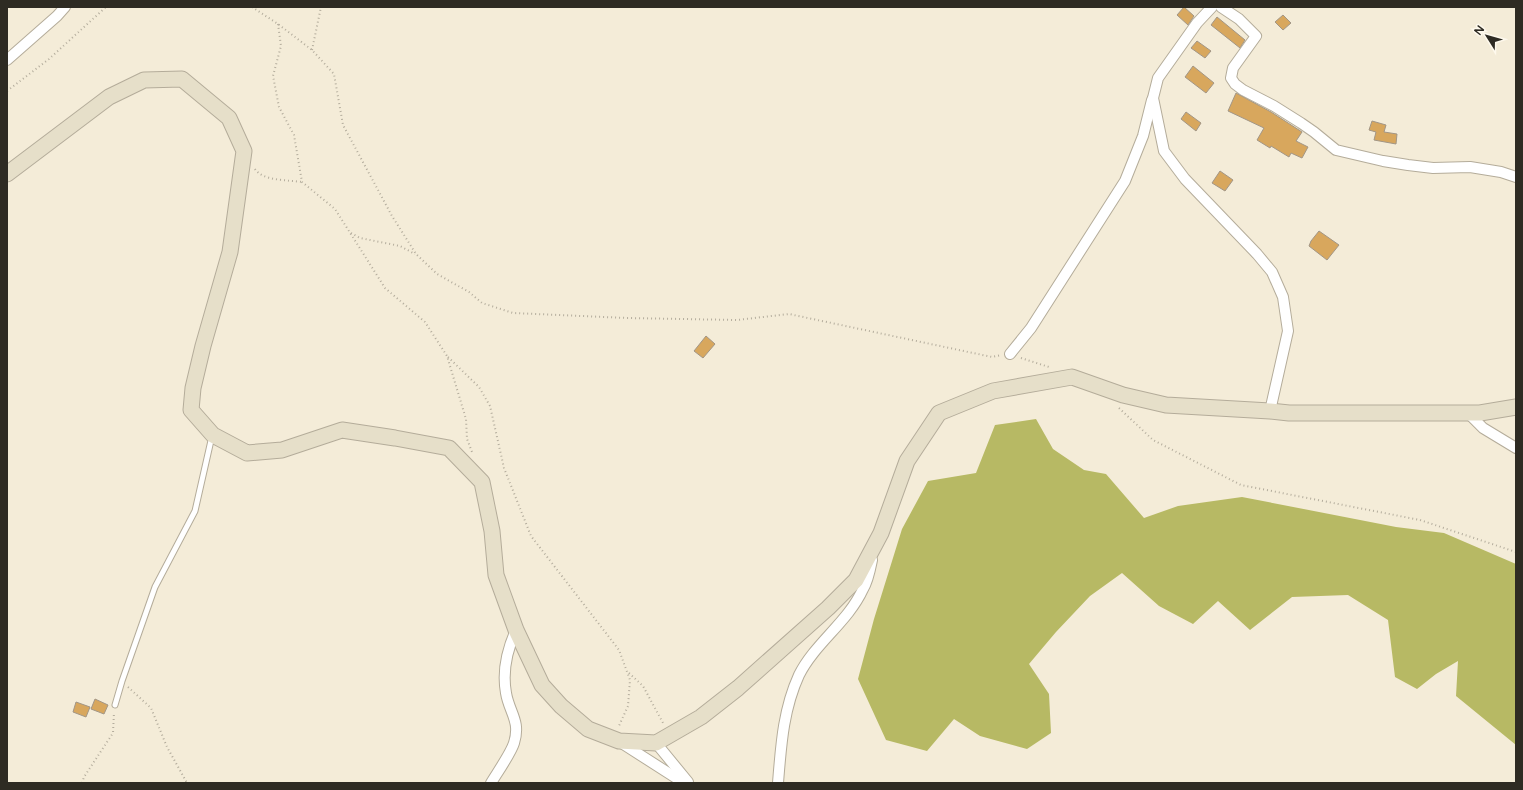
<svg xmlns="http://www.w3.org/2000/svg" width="1523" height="790" viewBox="0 0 1523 790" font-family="'Varela Round',sans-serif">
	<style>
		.forest { fill: #b7b964 }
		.building { fill: #d8a75d; stroke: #a29686 }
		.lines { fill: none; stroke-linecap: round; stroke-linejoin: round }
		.lane-casing { stroke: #b4ac9a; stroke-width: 7 }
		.street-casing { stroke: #b4ac9a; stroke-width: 12 }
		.secondary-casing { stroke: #b4ac9a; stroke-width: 17 }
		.path { stroke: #b4ad9d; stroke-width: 2; stroke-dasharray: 1 3; stroke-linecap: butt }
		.lane { stroke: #fff; stroke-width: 5 }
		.street { stroke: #fff; stroke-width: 10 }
		.secondary { stroke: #e6dfc9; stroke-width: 15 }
	</style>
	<rect width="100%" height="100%" fill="#f4ecd8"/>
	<polygon class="forest" points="1036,419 1053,449 1084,470 1106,474 1144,518 1178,506 1242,497 1396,527 1444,533 1516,564 1516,745 1456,696 1458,661 1436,674 1417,689 1395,677 1388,620 1348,595 1292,597 1250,630 1218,601 1193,624 1159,606 1122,573 1090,596 1056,632 1029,664 1049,694 1051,733 1027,749 980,736 954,719 927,751 886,740 858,679 874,619 902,529 928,481 976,473 995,425"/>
	<g class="building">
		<polygon points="1184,7 1194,16 1188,25 1177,15"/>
		<polygon points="1283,15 1291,23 1283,30 1275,22"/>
		<polygon points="1217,17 1245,40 1240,48 1211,25"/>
		<polygon points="1197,41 1211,51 1205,58 1191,48"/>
		<polygon points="1193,66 1214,83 1206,93 1185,77"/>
		<polygon points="1236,93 1271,112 1302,132 1296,141 1308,147 1302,158 1291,153 1289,157 1271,146 1270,148 1257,140 1264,128 1228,111"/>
		<polygon points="1186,112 1201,123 1196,131 1181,119"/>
		<polygon points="1372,121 1386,125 1384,132 1397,134 1396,144 1374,140 1376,132 1369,130"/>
		<polygon points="1220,171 1233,180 1225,191 1212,183"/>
		<polygon points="1319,231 1339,245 1327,260 1309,246 1311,241"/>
		<polygon points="706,336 715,344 703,358 694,351"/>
		<polygon points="95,699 108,705 104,714 91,709"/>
		<polygon points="76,702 90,707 86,717 73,712"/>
	</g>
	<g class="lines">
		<g class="lane-casing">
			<polyline id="lane" points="115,705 122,681 155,587 195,511 212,436"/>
		</g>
		<g class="street-casing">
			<g id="street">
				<polyline points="1212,7 1197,23 1158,78 1153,98 1164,151 1185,179 1257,254 1272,272 1283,297 1288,331 1270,411"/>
				<polyline points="1221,7 1239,19 1256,36 1233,68 1231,78 1235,84 1243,90 1274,106 1301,123 1314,132 1336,150 1383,161 1408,165 1433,168 1470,167 1501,172 1516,177"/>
				<polyline points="7,60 57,16 65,7"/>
				<polyline points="1010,354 1031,328 1125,181 1143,136 1152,100"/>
				<polyline points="1468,413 1483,428 1516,448"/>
				<polyline points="620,742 684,783"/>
				<polyline points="656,743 688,782"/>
				<path d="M 491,783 C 497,773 511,753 514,743 C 521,721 509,712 506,693 C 502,671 507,650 516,630"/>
				<path d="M 778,783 C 781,746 783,710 799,675 C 815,643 848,622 863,589 C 868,581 870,570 872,560"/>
			</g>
		</g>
		<g class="secondary-casing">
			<polyline id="secondary" points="7,174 109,97 144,80 182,79 229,118 244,151 230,252 203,346 193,388 191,410 213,435 247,453 282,450 342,430 395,438 449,448 482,482 492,531 496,575 516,630 542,685 561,706 588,729 619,741 656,743 701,717 738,688 828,608 856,580 881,533 907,461 939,413 993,391 1072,377 1123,395 1166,405 1270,411 1289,413 1480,413 1516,407"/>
		</g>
		<g class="path">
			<polyline points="252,7 278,24 312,50 334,74 343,125 392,216 416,254 437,274 469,292 482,303 513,313 627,318 737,320 789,314 992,357 1001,355"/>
			<polyline points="278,24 281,46 273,76 279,107 294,135 302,182 335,209 385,288 425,322 447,356 466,419 467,439 472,452"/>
			<polyline points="312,50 321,7"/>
			<polyline points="7,91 49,59 106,7"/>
			<path d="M 255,169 C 262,181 289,180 302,182"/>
			<polyline points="351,233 360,238 400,246 415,254"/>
			<polyline points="448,357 479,387 490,406 504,468 531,536 619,650 630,680 628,706 618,728"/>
			<polyline points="1021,358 1049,367"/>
			<polyline points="1119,408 1153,440 1241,485 1420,520 1516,552"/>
			<polyline points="629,673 643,686 663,723"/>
			<polyline points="128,687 151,708 167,747 187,783"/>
			<polyline points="82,783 84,777 113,733 114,712"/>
		</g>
		<use href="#lane" class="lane"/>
		<use href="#street" class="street"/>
		<use href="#secondary" class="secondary"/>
	</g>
	<rect width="1523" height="790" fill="none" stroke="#2e2b23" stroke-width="16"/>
	<g transform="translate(1487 36) rotate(307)" stroke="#fef9ed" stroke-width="3" paint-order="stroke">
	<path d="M0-3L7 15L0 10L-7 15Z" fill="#2e2b23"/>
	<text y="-6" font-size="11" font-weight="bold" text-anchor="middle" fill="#2e2b23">N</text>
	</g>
</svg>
